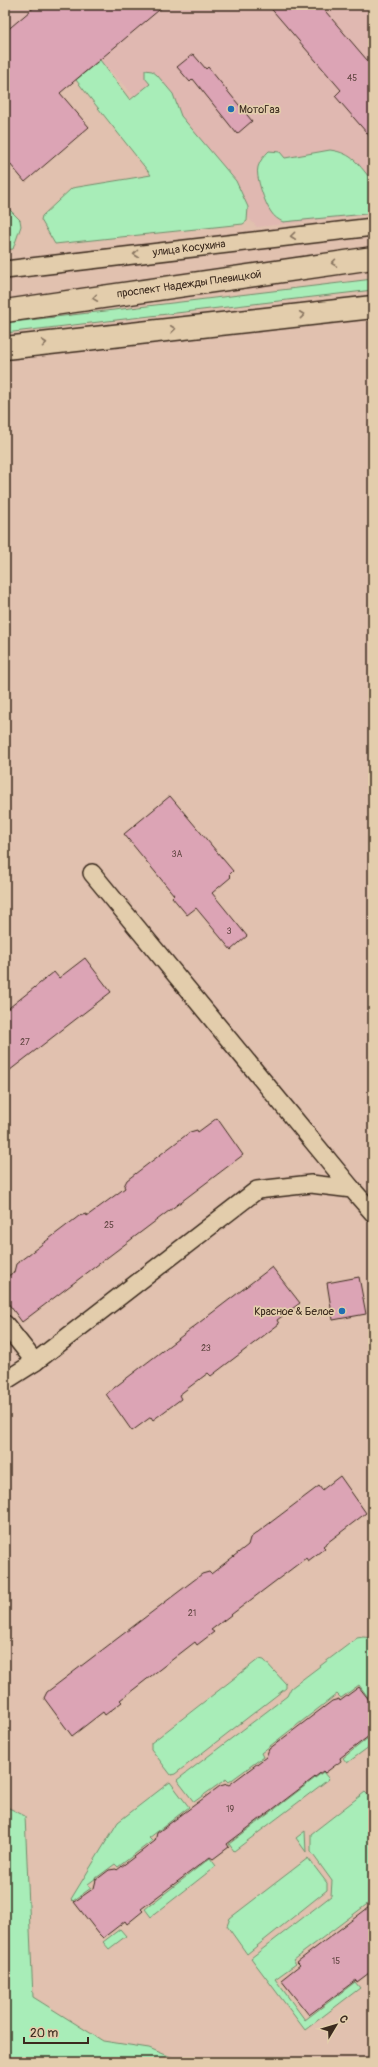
<svg xmlns="http://www.w3.org/2000/svg" width="378" height="2067" viewBox="0 0 378 2067" font-family="Pangolin,sans-serif">
	<style>
		.built { fill: #e0b8b1 }
		.green { fill: #a8edb8; stroke: #728c6b }
		.building { fill: #dca4b5; stroke: #3b2a1e }
		.lines { fill: none; stroke-linecap: round; stroke-linejoin: round }
		.street-casing { stroke: #3b2a1e; stroke-width: 20 }
		.secondary-casing { stroke: #3b2a1e; stroke-width: 25 }
		.street { stroke: #e3cdac; stroke-width: 17 }
		.secondary { stroke: #e3cdac; stroke-width: 22 }
		.oneway { stroke: #87735e }
		.poi-dot { fill: #1f6fb2; stroke: #e3cdac; stroke-width: 1.5 }
		.labels { text-anchor: middle; dominant-baseline: central; stroke-width: 3.5; stroke-linejoin: round; paint-order: stroke }
		.number-label { font-size: 9px; fill: #634844 }
		.poi-label { font-size: 11px; fill: #3b2a1e; stroke: #e3cdac; text-anchor: start }
		.street-label { font-size: 11px; fill: #3b2a1e; stroke: #e3cdac }
	</style>
	<rect width="100%" height="100%" fill="#e1c1af"/>
	<filter id="ink" filterUnits="userSpaceOnUse"><feTurbulence type="fractalNoise" baseFrequency=".025" numOctaves="2"/><feDisplacementMap in="SourceGraphic" scale="8" xChannelSelector="R" yChannelSelector="G"/><feConvolveMatrix kernelMatrix="1 2 1 2 8 2 1 2 1" color-interpolation-filters="sRGB"/></filter>
	<g filter="url(#ink)">
		<polygon class="built" points="5,5 366,5 373,13 373,214 257,227 100,60 5,139"/>
		<g class="green">
			<polygon points="100,60 130,100 150,84 145,78 145,70 152,71 157,75 173,94 181,116 236,181 248,207 247,221 243,224 55,244 41,220 42,216 72,188 151,175 76,80"/>
			<path d="M 330,150 C 353,153 359,165 373,182 L 373,205 L 366,214 L 283,222 C 279,220 274,217 271,212 C 265,204 255,176 258,167 C 260,160 264,156 269,151 L 280,152 L 285,158 Z"/>
			<polygon points="5,205 20,220 21,226 13,249 5,250"/>
			<polygon points="373,279 373,290 5,333 5,323"/>
			<polygon points="363,1637 373,1638 373,1704 359,1685 341,1698 337,1694 261,1753 263,1757 229,1782 226,1779 194,1802 177,1780 287,1696 291,1688 357,1638"/>
			<polygon points="259,1659 264,1660 286,1684 286,1688 175,1774 171,1775 151,1749 151,1743"/>
			<polygon points="373,1734 373,1744 347,1763 343,1758"/>
			<polygon points="323,1772 329,1779 234,1851 229,1844"/>
			<polygon points="170,1782 189,1807 149,1838 152,1841 118,1867 115,1864 88,1884 91,1888 73,1901 71,1899 118,1822"/>
			<polygon points="365,1792 373,1800 373,1905 370,1902 293,1960 296,1964 275,1979 305,2020 355,1982 360,1988 305,2030 251,1958 331,1896 332,1881 311,1852 311,1834"/>
			<polygon points="5,1806 25,1816 33,1997 103,2041 149,2048 183,2062 5,2062"/>
			<polygon points="305,1831 306,1852 296,1838"/>
			<polygon points="210,1858 216,1866 151,1917 145,1909"/>
			<polygon points="308,1858 327,1883 327,1890 247,1954 227,1926 230,1918"/>
			<polygon points="120,1929 126,1936 109,1949 103,1942"/>
		</g>
		<g class="building">
			<polygon points="37,5 165,5 60,93 89,127 25,182 5,158 5,32"/>
			<polygon points="268,5 320,5 373,67 373,140 335,96 341,90"/>
			<polygon points="193,54 206,69 208,67 252,121 237,134 193,79 190,82 177,67"/>
			<polygon points="170,796 233,871 229,875 231,877 212,893 247,936 231,950 196,908 187,915 172,897 174,895 124,834"/>
			<polygon points="85,958 111,992 5,1074 5,1011 54,972 59,978"/>
			<polygon points="217,1118 243,1155 22,1322 5,1299 5,1278 14,1272 16,1264 79,1216 86,1214 87,1216 125,1188 124,1186 127,1180 190,1132 197,1130 198,1132"/>
			<polygon points="272,1267 300,1303 277,1320 279,1324 211,1376 208,1373 179,1395 181,1399 153,1420 151,1417 132,1431 106,1394"/>
			<polygon points="359,1277 366,1314 333,1320 327,1283"/>
			<polygon points="340,1476 366,1513 323,1546 325,1548 308,1561 306,1558 211,1630 214,1632 197,1645 195,1642 120,1700 122,1702 105,1715 103,1712 72,1736 44,1698 47,1692 202,1574 209,1572 211,1574 229,1560 248,1545 250,1538 319,1486 322,1490"/>
			<polygon points="359,1687 373,1705 373,1733 340,1758 341,1761 325,1773 323,1771 227,1844 229,1847 213,1859 210,1857 141,1909 143,1911 127,1924 125,1921 103,1938 99,1934 74,1902 94,1888 96,1880 109,1870 116,1869 117,1870 155,1841 157,1833 220,1786 227,1784 229,1785 266,1757 269,1749 332,1701 339,1699 340,1701"/>
			<polygon points="373,1904 373,1970 357,1982 356,1980 309,2015 281,1980 300,1965 297,1962"/>
		</g>
		<g class="lines">
			<g class="street-casing">
				<g id="street">
					<polyline points="5,270 373,227"/>
					<polyline points="92,873 352,1189"/>
					<polyline points="5,1324 35,1362"/>
					<polyline points="5,1381 35,1362 257,1190 311,1184 352,1189 373,1213"/>
				</g>
			</g>
			<g class="secondary-casing">
				<g id="secondary">
					<polyline points="5,311 373,258"/>
					<polyline points="5,348 373,307"/>
				</g>
			</g>
			<use href="#street" class="street"/>
			<use href="#secondary" class="secondary"/>
		</g>
		<defs><path id="oneway-chevron" d="M-2-3.5L2.5 0L-2 3.5" fill="none" stroke-width="1.6" stroke-linecap="round" stroke-linejoin="round"/></defs>
		<g class="oneway">
			<use href="#oneway-chevron" transform="translate(293 236) rotate(174)"/>
			<use href="#oneway-chevron" transform="translate(136 254) rotate(173)"/>
			<use href="#oneway-chevron" transform="translate(334 263) rotate(172)"/>
			<use href="#oneway-chevron" transform="translate(95 298) rotate(172)"/>
			<use href="#oneway-chevron" transform="translate(302 315) rotate(-6)"/>
			<use href="#oneway-chevron" transform="translate(173 329) rotate(-6)"/>
			<use href="#oneway-chevron" transform="translate(44 343) rotate(-7)"/>
		</g>
	</g>
	<g class="poi-dot">
		<circle cx="231" cy="109" r="4"/>
		<circle cx="342" cy="1311" r="4"/>
	</g>
	<g class="labels">
		<g class="number-label">
			<text x="352" y="78">45</text>
			<text x="177" y="854">3А</text>
			<text x="229" y="931">3</text>
			<text x="25" y="1042">27</text>
			<text x="109" y="1225">25</text>
			<text x="206" y="1348">23</text>
			<text x="192" y="1613">21</text>
			<text x="230" y="1809">19</text>
			<text x="336" y="1961">15</text>
		</g>
		<g class="poi-label">
			<text x="239" y="109">МотоГаз</text>
			<text x="334" y="1311" text-anchor="end">Красное &amp; Белое</text>
		</g>
		<g class="street-label">
			<text transform="translate(189 248) rotate(-7)">улица Косухина</text>
			<text transform="translate(189 284) rotate(-8)">проспект Надежды Плевицкой</text>
		</g>
	</g>
	<rect width="378" height="2067" fill="none" stroke="#e3cdac" stroke-width="20"/>
	<rect x="10" y="10" width="358" height="2047" fill="none" stroke="#3b2a1e" stroke-width="1.5" filter="url(#ink)"/>
	<g transform="translate(336 2025) rotate(52)" stroke="#e3cdac" stroke-width="3" paint-order="stroke">
	<path d="M0-3L7 15L0 10L-7 15Z" fill="#3b2a1e"/>
	<text y="-6" font-size="11" font-weight="bold" text-anchor="middle" fill="#3b2a1e">С</text>
	</g>
	<path d="M24 2037v6h64v-6" fill="none" stroke="#3b2a1e" stroke-width="2"/>
	<text x="30" y="2037" font-size="12" fill="#3b2a1e" stroke="#e3cdac" stroke-width="3" paint-order="stroke">20 m</text>
</svg>
